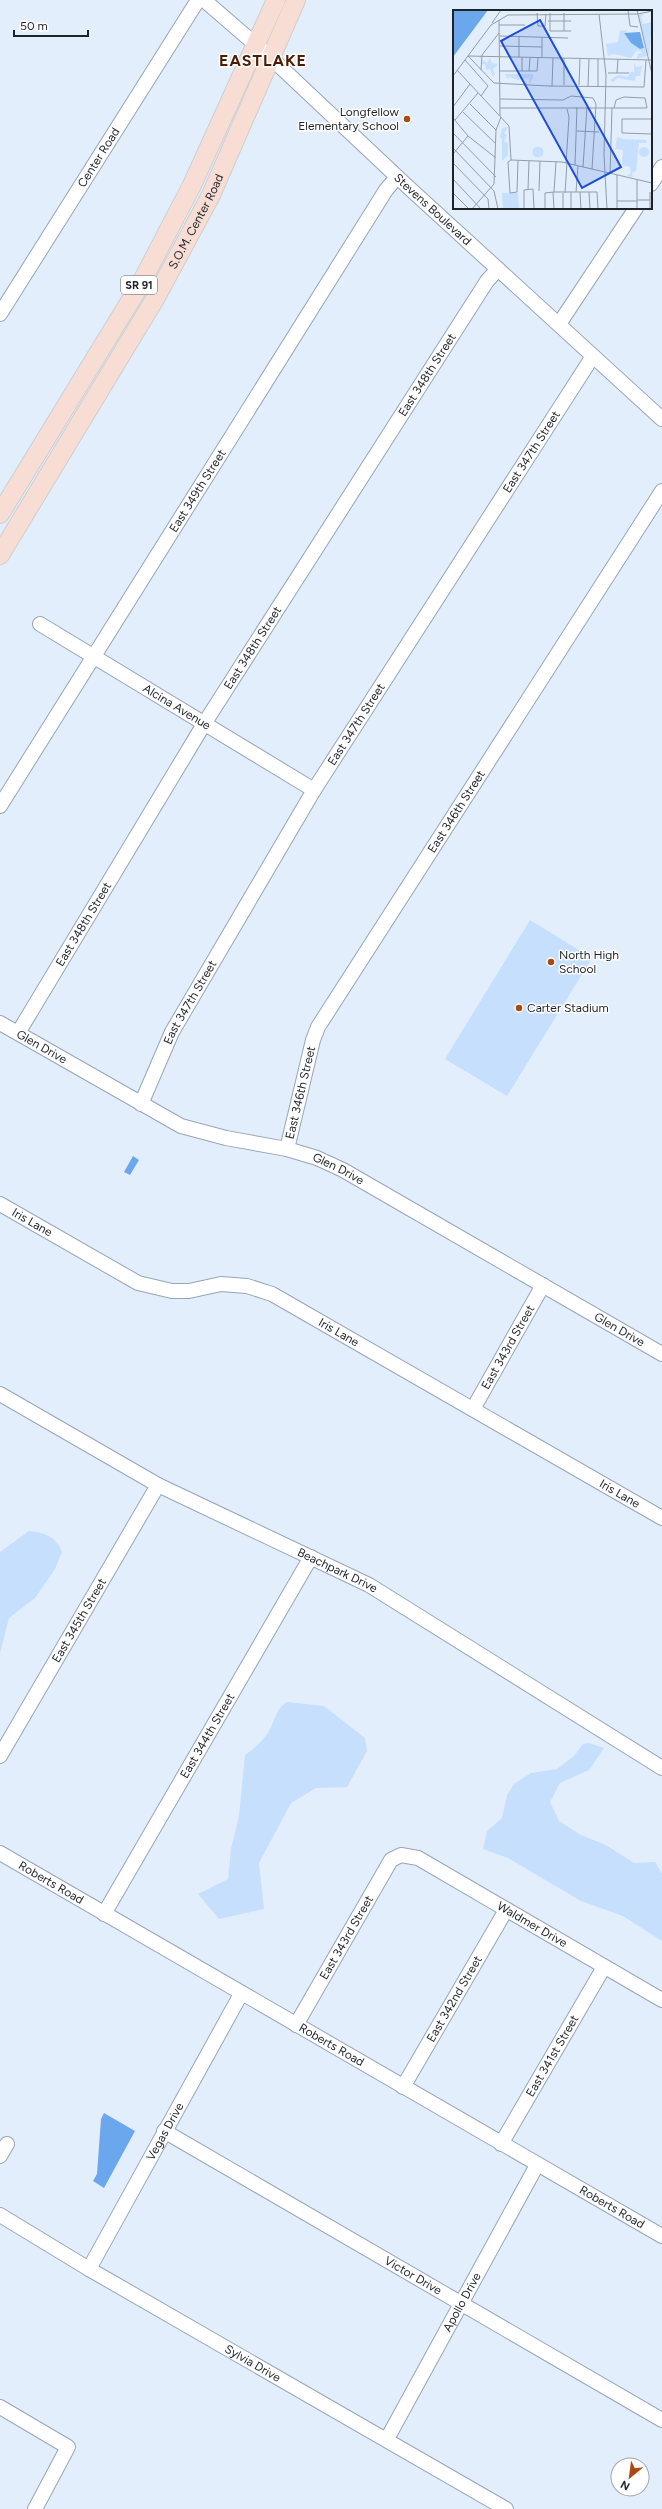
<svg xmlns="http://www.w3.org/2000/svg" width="662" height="2509" viewBox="0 0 662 2509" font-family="Figtree,sans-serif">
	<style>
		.green { fill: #c6dffd }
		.water { fill: #6ba7ed }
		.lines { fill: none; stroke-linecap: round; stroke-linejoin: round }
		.minor-casing { stroke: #98a5b6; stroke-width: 16 }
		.major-casing { stroke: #cdcfd0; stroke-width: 20 }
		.minor { stroke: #fff; stroke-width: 14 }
		.major { stroke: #f7ddd3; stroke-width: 18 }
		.poi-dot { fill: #ac4910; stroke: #fff; stroke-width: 1.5 }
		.labels { text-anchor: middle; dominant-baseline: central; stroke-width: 3; stroke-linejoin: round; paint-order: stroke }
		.shield { fill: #fff; stroke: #616569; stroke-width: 1 }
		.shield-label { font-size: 11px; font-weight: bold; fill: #1d2329 }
		.poi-label { font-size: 12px; fill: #1d2329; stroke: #fff; text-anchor: start }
		.street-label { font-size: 12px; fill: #1d2329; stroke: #fff }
		.district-label { font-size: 16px; font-weight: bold; letter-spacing: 1px; fill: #4c1c03; stroke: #fff }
		.inset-road { fill: none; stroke: #939da8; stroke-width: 1 }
		.view { fill: #1d4ed8; fill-opacity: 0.15; stroke: #1d4ed8; stroke-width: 2 }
		.inset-edge { fill: none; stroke: #1d2329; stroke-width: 2 }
	</style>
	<rect width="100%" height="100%" fill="#e2eefc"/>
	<g class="green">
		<polygon points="530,920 592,958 507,1096 445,1059"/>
		<path d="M 29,1531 C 45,1533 56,1536 62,1552 L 55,1569 L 35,1598 L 9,1618 L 0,1653 L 0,1552 Z"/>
		<path d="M 287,1702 L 324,1706 L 365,1738 L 367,1751 L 347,1787 L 316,1788 L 291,1803 L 259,1863 L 264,1909 L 219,1919 L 198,1894 L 228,1879 L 231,1849 L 239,1816 L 245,1755 C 255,1748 263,1741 269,1731 C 276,1719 275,1710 287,1702 Z"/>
		<polygon points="589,1743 604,1748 589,1770 560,1783 550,1802 559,1821 581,1835 606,1845 634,1863 655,1862 662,1874 662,1941 623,1916 581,1901 508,1858 483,1849 487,1831 502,1818 507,1795 514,1784 531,1773 557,1769 574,1756 583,1744"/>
	</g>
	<g class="water">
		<polygon points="133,1156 139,1160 130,1175 124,1172"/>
		<polygon points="104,2113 135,2131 104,2188 93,2181 97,2174 101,2119"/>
	</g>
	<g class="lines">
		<g class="minor-casing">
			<g id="minor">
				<path id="s1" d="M 204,0 L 271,58 L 407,186 L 662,419"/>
				<polyline points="651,184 662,167"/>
				<path id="s2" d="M 0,314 L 198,0"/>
				<polyline points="559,324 636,208"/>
				<path id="s3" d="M 40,624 L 314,790"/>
				<path id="s4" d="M 0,806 L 386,190 L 397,177"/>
				<path id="s5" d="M 0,1023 L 181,1126 L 226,1138 L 287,1149 L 317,1158 L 343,1170 L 662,1354"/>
				<path id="s6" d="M 18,1033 L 204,724 L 487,281 L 498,269"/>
				<path id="s7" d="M 141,1104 L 172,1032 L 314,790 L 593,356"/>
				<path id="s8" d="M 287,1149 L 313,1040 L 318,1027 L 662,491"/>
				<path id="s9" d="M 0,1204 L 138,1283 L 172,1291 L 189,1291 L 221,1284 L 247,1286 L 272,1294 L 662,1518"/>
				<path id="s10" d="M 0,1394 L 158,1485 L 369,1585 L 662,1768"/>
				<path id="s11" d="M 473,1409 L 543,1285"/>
				<path id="s12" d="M 0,1756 L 158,1485"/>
				<path id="s13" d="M 0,1853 L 662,2236"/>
				<path id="s14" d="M 104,1914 L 311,1557"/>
				<path id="s15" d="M 296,2025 L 391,1860 L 401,1855 L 418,1858 L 662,2000"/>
				<path id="s16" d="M 403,2087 L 506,1910"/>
				<path id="s17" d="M 164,2131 L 662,2420"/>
				<path id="s18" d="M 501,2144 L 604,1967"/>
				<polyline points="0,2156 7,2144"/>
				<path id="s19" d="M 0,2215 L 89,2269 L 506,2509"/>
				<path id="s20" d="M 89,2269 L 241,1994"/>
				<polyline points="0,2407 68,2447 35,2509"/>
				<path id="s21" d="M 387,2439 L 537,2165"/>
			</g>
		</g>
		<g class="major-casing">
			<g id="major">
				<polyline points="0,514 140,285 192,185 276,0"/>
				<path id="s22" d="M 0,555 L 155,299 L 211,195 L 296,0"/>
			</g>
		</g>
		<use href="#minor" class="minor"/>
		<use href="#major" class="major"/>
	</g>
	<g class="poi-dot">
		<circle cx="407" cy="119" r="4"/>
		<circle cx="551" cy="962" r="4"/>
		<circle cx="519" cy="1008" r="4"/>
	</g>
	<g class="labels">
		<rect class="shield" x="121" y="276" width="36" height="18" rx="3"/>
		<g class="shield-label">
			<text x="139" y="285">SR 91</text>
		</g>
		<g class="poi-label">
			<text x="399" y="112" text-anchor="end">Longfellow<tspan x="399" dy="14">Elementary School</tspan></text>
			<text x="559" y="955">North High<tspan x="559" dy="14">School</tspan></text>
			<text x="527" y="1008">Carter Stadium</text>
		</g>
		<g class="street-label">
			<text stroke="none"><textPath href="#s2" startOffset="185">Center Road</textPath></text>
			<text stroke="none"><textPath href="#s1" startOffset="310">Stevens Boulevard</textPath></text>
			<text stroke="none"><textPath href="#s22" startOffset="387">S.O.M. Center Road</textPath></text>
			<text stroke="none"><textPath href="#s6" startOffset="775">East 348th Street</textPath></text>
			<text stroke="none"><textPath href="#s7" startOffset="761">East 347th Street</textPath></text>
			<text stroke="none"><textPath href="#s4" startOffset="372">East 349th Street</textPath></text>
			<text stroke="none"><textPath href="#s6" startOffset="451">East 348th Street</textPath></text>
			<text stroke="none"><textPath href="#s3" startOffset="160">Alcina Avenue</textPath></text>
			<text stroke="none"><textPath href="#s7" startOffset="437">East 347th Street</textPath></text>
			<text stroke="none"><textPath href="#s8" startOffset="382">East 346th Street</textPath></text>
			<text stroke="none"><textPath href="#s6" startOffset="127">East 348th Street</textPath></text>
			<text stroke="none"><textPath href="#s7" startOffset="113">East 347th Street</textPath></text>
			<text stroke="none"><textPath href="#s5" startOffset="48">Glen Drive</textPath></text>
			<text stroke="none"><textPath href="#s8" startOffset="58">East 346th Street</textPath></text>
			<text stroke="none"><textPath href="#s5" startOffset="372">Glen Drive</textPath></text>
			<text stroke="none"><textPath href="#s9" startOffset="37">Iris Lane</textPath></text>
			<text stroke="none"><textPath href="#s5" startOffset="696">Glen Drive</textPath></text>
			<text stroke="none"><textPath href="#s9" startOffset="373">Iris Lane</textPath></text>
			<text stroke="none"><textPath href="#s11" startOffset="71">East 343rd Street</textPath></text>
			<text stroke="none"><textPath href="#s9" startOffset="697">Iris Lane</textPath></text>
			<text stroke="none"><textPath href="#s10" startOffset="381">Beachpark Drive</textPath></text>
			<text stroke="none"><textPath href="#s12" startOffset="157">East 345th Street</textPath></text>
			<text stroke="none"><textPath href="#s14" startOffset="206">East 344th Street</textPath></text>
			<text stroke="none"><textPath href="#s13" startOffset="59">Roberts Road</textPath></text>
			<text stroke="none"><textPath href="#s15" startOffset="351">Waldmer Drive</textPath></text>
			<text stroke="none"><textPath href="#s15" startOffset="101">East 343rd Street</textPath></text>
			<text stroke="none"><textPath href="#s16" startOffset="102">East 342nd Street</textPath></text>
			<text stroke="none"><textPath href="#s13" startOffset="383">Roberts Road</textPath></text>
			<text stroke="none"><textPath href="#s18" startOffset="102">East 341st Street</textPath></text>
			<text stroke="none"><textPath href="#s20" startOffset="157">Vegas Drive</textPath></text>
			<text stroke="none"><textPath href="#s13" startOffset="707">Roberts Road</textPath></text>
			<text stroke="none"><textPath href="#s17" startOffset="288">Victor Drive</textPath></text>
			<text stroke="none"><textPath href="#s21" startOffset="156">Apollo Drive</textPath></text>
			<text stroke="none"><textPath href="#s19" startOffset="293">Sylvia Drive</textPath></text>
		</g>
		<g class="district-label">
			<text x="263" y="60">EASTLAKE</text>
		</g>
	</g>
	<g transform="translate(453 10)">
		<rect width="199" height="199" fill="#e2eefc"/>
		<path d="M 191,4 L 188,7 L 190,14 L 199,12 L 196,47 L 185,5 ZM 173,20 L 174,22 L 171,23 L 178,33 L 187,39 L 191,38 L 188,20 L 194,46 L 184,49 L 185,44 L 190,43 L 184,40 L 178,48 L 161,44 L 155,46 L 153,34 L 165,32 L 167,21 ZM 37,48 L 39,53 L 45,54 L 40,59 L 42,64 L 40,67 L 37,59 L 33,60 L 32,54 L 29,54 L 30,50 L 34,53 ZM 181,53 L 183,57 L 189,56 L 187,66 L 183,66 L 182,71 L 165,68 L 160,72 L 157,70 L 165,65 L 175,67 L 177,62 L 181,62 ZM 52,64 L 80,64 L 80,68 L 76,74 L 76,68 L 65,70 L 56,67 L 54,69 ZM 55,117 L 51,123 L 54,125 L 51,131 L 55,133 L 55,145 L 49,151 L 49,129 L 47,127 L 49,118 ZM 164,127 L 170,129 L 193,130 L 194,133 L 186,133 L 183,161 L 179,163 L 180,167 L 174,166 L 178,163 L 177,157 L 169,155 L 170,140 L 163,139 L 162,141 ZM79.5 142a5.5 5.5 0 1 1 11 0a5.5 5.5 0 1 1-11 0ZM186 142a5 5 0 1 1 10 0a5 5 0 1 1-10 0ZM 49,183 L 65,183 L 66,199 L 50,199 Z" fill="#c6dffd"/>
		<path d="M 0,0 L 35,0 L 0,47 ZM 187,22 L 191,38 L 187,39 L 178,33 L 171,23 Z" fill="#6ba7ed"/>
		<path class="inset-road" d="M 175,0 L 177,16 L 185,17M 184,0 L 199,64M 84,3 L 85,16 L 92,16 L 93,4M 97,3 L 97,21 L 118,21M 146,4 L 153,65 L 151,145 L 154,199M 46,10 L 47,106M 95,11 L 118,11M 39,13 L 48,0M 46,15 L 72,15M 111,21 L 111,3M 47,26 L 115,28M 66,26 L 66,47M 47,36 L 89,37M 15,46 L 41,73 L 95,76 L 191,77 L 193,50M 15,46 L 199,50M 89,48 L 89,27M 12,50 L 35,76 L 28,86M 4,60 L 56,116 L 58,150M 28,60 L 29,45 L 46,23M 47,61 L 84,61 L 85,48M 69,61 L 69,47M 76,61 L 77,48M 155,63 L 176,63M 164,63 L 165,49M 0,66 L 38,15 L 55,5 L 185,4 L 199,1M 111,75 L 111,48M 126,75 L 127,49M 99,76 L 100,48M 135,76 L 136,49M 145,76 L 145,49M 47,89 L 110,90 L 118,86 L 140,88 L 143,94 L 139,159M 17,94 L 43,120M 0,97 L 17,74M 47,98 L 194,98 L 192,88 L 171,87 L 163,90 L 161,98M 10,102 L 43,134M 0,108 L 15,126 L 43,148M 199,109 L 169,109 L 169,123 L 199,124M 2,110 L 25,83M 124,121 L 146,122M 0,123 L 43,167M 0,138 L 41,181 L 45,199M 0,144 L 15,126M 58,150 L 109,152 L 199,173M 58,150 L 55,152 L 57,183 L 64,182 L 65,150M 0,153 L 35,189 L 36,199M 113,153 L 116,107 L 114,99M 122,155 L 124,97M 130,157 L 134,97M 157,164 L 159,98M 164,165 L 164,199M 0,169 L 28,199M 184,170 L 184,199M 75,179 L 76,151M 86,181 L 87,151M 100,182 L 101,199M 101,182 L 103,152M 118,182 L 118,199M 123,182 L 125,156M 127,182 L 128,199M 136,182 L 137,199M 197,182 L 197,199M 0,183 L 16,199M 110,183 L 110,199M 112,183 L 114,153M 184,190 L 197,190M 164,191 L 184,191M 19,199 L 41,174 L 43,120 L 48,107M 71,199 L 71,180 L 80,179 L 81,199M 92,199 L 92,183 L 101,182 L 144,182 L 145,199"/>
		<path class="view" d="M 87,10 L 168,157 L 129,178 L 48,31 Z"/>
		<rect width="199" height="199" class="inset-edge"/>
	</g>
	<g transform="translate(630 2477) rotate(209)"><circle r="19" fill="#ffffff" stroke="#a5a7a9"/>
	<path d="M0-3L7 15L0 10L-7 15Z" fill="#ac4910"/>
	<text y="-6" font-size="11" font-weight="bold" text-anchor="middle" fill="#1d2329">N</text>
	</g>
	<path d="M14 30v6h74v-6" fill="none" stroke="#1d2329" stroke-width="2"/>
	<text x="20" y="30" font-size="12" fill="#1d2329" stroke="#ffffff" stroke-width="3" paint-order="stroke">50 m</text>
</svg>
